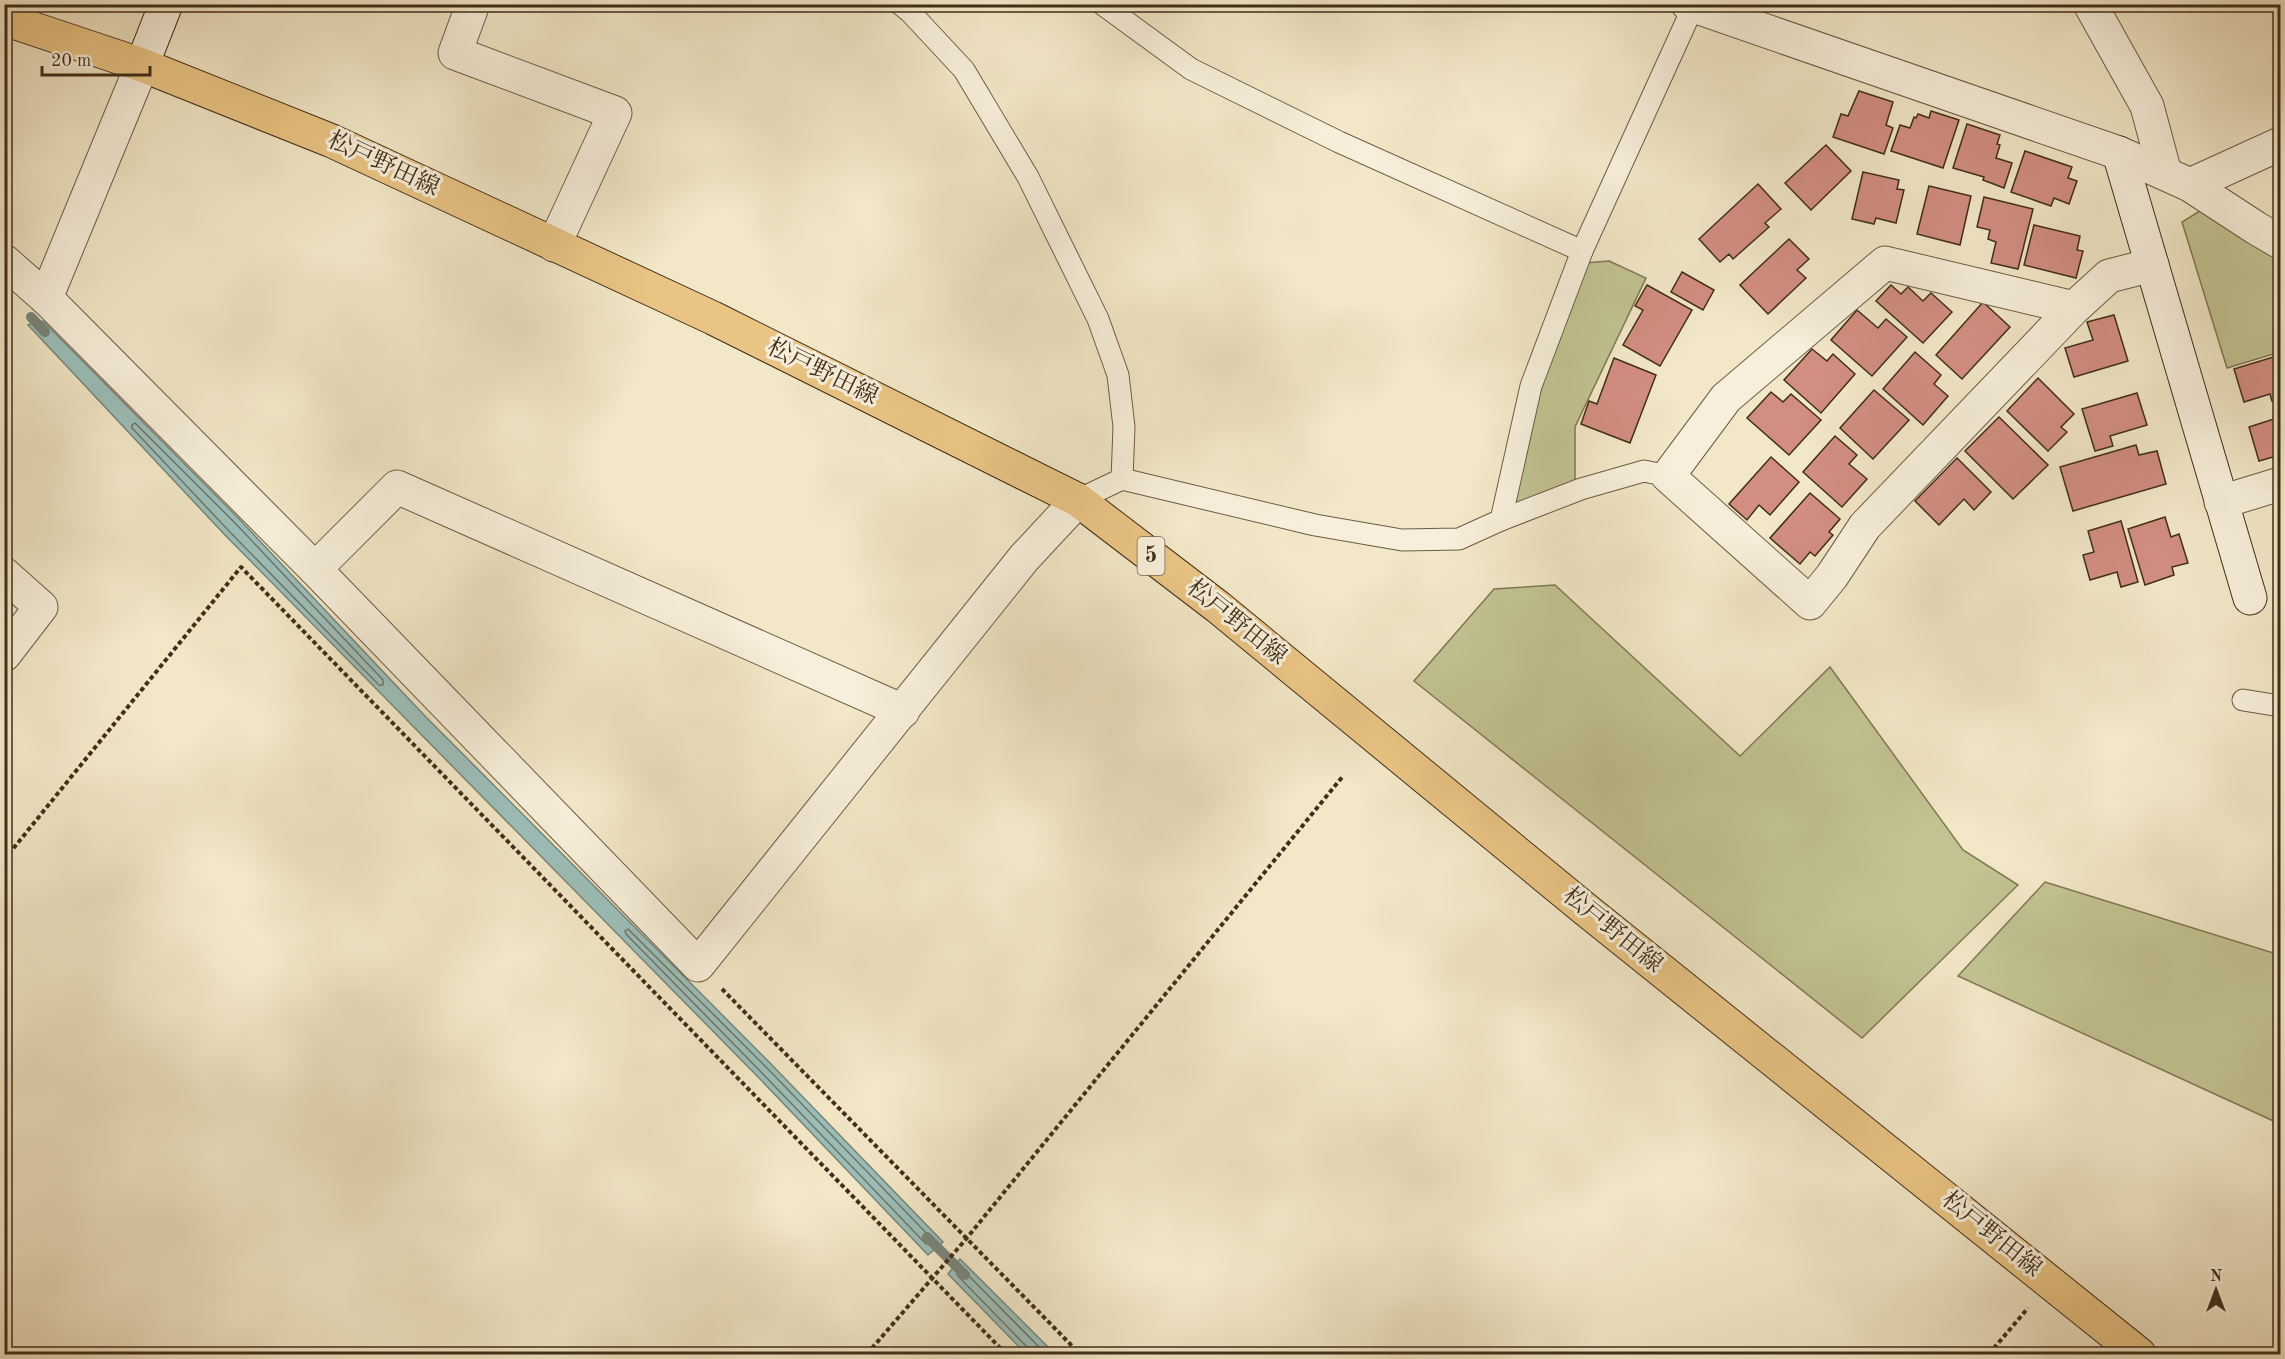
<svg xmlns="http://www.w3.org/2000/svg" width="2285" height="1359" viewBox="0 0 2285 1359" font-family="'Old Standard TT','Noto Serif JP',serif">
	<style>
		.green { fill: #c2c391; stroke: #817855; stroke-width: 1.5 }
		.water { fill: #9cbfba; stroke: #77857a; stroke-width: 1.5 }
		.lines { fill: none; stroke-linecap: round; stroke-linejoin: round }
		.shore { stroke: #6e766a; stroke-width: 1.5 }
		.stream { stroke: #77857a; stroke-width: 10 }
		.building { fill: #d28e81; stroke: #402e19; stroke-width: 1.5 }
		.lane-casing { stroke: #6c5c44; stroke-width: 23 }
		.street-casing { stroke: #6c5c44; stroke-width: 35 }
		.secondary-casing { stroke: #402e19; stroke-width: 35 }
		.primary-casing { stroke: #402e19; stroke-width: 35 }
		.path { stroke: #402e19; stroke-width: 4; stroke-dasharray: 4.5 3; stroke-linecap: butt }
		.lane { stroke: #f7efdb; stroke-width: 21 }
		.street { stroke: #f7efdb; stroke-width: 33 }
		.secondary { stroke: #f7efdb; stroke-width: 33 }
		.primary { stroke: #e9c484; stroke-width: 33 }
		.labels { text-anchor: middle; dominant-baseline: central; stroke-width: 6; stroke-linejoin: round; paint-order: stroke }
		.shield { fill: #f7efdb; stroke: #776853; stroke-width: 1.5 }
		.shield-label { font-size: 22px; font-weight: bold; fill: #402e19 }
		.street-label { font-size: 24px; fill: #402e19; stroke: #f7efdb }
	</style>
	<rect width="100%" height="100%" fill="#f2e7c7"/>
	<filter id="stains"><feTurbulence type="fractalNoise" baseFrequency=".00333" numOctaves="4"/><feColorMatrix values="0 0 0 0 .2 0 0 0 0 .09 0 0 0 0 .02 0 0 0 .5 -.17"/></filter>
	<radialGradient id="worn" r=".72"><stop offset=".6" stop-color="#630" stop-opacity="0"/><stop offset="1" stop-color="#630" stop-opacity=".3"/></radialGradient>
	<g class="green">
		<polygon points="2203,209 2280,255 2280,352 2227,368 2182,222"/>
		<polygon points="1609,261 1646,278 1575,427 1575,484 1517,506 1513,501 1537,392 1584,263"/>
		<polygon points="1555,585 1740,756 1830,667 1963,850 2018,885 1862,1038 1414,681 1494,589"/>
		<polygon points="2045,882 2280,955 2280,1124 1958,976"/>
	</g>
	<g class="water">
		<polygon points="43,321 240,520 424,715 772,1065 943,1242 928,1255 759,1078 224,534 28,325"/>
		<polygon points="960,1259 1055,1354 1026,1354 948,1274"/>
	</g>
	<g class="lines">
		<g class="shore">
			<polygon points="135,423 236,524 383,680 383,685 379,685 228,530 132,428 132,425"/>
			<polygon points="628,929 768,1069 932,1239 932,1243 926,1244 763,1074 626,934 625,931"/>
			<polyline points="1030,1354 1028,1348 957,1275 959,1270 963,1270 1046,1354"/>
		</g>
		<g class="stream">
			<polyline points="31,317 45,332"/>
			<polyline points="927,1237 965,1275"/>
		</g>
	</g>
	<g class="building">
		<polygon points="1859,91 1893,102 1886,125 1893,128 1884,154 1833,137 1841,114 1848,116"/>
		<polygon points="1931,111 1959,120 1943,168 1891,151 1900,125 1910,128 1914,117 1916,118 1918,114 1929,118"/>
		<polygon points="1967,124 2000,135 1997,144 2000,145 1996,158 2012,163 2004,188 1983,180 1984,177 1953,168"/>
		<polygon points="1826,145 1851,171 1811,210 1785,183"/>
		<polygon points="2025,151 2072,167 2068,178 2077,181 2069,204 2054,198 2051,206 2011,192"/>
		<polygon points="1863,172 1899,180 1897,189 1904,190 1896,223 1876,218 1874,224 1852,219"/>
		<polygon points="1758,184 1781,209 1765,223 1769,227 1733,259 1729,254 1720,262 1699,239"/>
		<polygon points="1929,186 1971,196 1960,245 1917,234"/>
		<polygon points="1984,197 2033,209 2018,269 1991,263 1996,242 1988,239 1990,230 1977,227"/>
		<polygon points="2034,225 2080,236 2077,250 2083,251 2076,278 2024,265"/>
		<polygon points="1789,239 1809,259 1797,270 1806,278 1768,314 1740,285"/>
		<polygon points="1682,272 1714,290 1703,310 1671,292"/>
		<polygon points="1647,285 1692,310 1660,366 1623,345 1643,310 1635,306"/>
		<polygon points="1891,285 1901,294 1908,287 1923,301 1931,293 1952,312 1923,343 1876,301"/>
		<polygon points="1983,302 2010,327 1962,379 1936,355"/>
		<polygon points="1857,310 1878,328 1886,319 1907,337 1872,376 1831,340"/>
		<polygon points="2114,315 2128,361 2074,377 2065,348 2093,340 2087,322"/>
		<polygon points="1812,349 1827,361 1833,354 1855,374 1821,413 1784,380"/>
		<polygon points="1915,352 1941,375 1934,384 1948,396 1923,425 1883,389"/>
		<polygon points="2280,355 2280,399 2272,401 2270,394 2244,402 2234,369"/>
		<polygon points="1614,358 1656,375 1630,443 1581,424 1589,401 1597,404"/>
		<polygon points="2038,378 2074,414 2061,427 2067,432 2048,451 2007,411"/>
		<polygon points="1874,390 1909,420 1873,459 1840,428"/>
		<polygon points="1771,392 1783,402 1791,394 1821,420 1789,455 1747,418"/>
		<polygon points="2137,393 2147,425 2110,436 2113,446 2095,451 2082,409"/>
		<polygon points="1999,417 2048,465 2013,499 1965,451"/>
		<polygon points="2280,417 2280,455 2259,461 2249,427"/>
		<polygon points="1835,436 1857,455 1849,464 1867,479 1842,507 1803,472"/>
		<polygon points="2136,445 2139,455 2157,451 2166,484 2073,511 2060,467"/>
		<polygon points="1771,457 1799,482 1770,515 1759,505 1747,520 1729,504"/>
		<polygon points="1957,458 1991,492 1974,510 1964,499 1939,525 1915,501"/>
		<polygon points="1810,493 1840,519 1829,532 1833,535 1815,556 1810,552 1800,564 1770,538"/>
		<polygon points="2165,517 2171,537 2179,534 2188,563 2172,567 2174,575 2145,585 2128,529"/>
		<polygon points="2121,521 2138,582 2121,587 2117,572 2090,580 2083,555 2094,552 2088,531"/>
	</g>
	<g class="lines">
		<g class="lane-casing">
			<g id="lane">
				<polyline points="900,4 910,12 964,70 1028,177 1098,319 1118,375 1124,427 1122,479"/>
				<polyline points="1102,4 1191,69 1339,142 1582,251"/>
				<polyline points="1078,500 1122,479 1315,525 1402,540 1459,539 1501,520 1531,386 1582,251 1693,7"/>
				<polyline points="1501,520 1581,489 1644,471 1668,476"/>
				<polyline points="2243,700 2280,706"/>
			</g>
		</g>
		<g class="street-casing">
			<g id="street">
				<polyline points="473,4 455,53 615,113 554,245"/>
				<polyline points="1688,4 2119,153 2190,185 2256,228 2280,242"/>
				<polyline points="2090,4 2147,106 2165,173"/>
				<polyline points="142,65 46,298 315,569 698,965 1024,558 1078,500"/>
				<polyline points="2190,185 2280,144"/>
				<polyline points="4,261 46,298"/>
				<polyline points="2074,308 1885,263 1726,398 1668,476 1810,603 1832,576 1865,526 2074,308 2109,276 2152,265"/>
				<polyline points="2221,502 2280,484"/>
				<polyline points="315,569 397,487 903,711"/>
				<polyline points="4,574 41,607 4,655"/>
			</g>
		</g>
		<g class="secondary-casing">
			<g id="secondary">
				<polyline points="142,65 166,4"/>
				<polyline points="2119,153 2250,598"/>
			</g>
		</g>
		<g class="primary-casing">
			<polyline id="primary" points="4,19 142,65 332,141 713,318 1078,500 1218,607 1585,909 2139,1354"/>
		</g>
		<g class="path">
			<polyline points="4,860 241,567 1006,1354"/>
			<polyline points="722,989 1080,1354"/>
			<polyline points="867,1354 966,1239 1343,776"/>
			<polyline points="1989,1354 2028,1308"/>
		</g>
		<use href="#lane" class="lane"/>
		<use href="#street" class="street"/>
		<use href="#secondary" class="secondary"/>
		<use href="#primary" class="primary"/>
	</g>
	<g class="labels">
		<rect class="shield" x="1137.5" y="537" width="27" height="38" rx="4.5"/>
		<g class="shield-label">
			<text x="1151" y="556">5</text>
		</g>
		<g class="street-label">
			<text transform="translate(383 165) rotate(25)">松戸野田線</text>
			<text transform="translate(822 373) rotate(26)">松戸野田線</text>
			<text transform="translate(1236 623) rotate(39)">松戸野田線</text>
			<text transform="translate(1612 931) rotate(39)">松戸野田線</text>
			<text transform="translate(1991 1235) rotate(39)">松戸野田線</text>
		</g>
	</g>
	<rect width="2285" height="1359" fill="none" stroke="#f2e7c7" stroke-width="24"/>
	<rect x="6" y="6" width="2273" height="1347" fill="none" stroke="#402e19" stroke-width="3"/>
	<rect x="12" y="12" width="2261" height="1335" fill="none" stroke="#402e19" stroke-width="1.5"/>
	<g transform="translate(2216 1290)" stroke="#f7efdb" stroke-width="4.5" paint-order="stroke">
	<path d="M0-4.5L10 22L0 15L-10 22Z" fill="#402e19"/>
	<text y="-9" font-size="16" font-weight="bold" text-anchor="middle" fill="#402e19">N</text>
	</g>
	<path d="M42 66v9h108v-9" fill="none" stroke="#402e19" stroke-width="3"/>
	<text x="51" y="66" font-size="18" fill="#402e19" stroke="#f7efdb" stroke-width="4.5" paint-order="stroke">20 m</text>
	<rect width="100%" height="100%" filter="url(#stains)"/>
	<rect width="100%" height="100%" fill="url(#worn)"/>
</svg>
